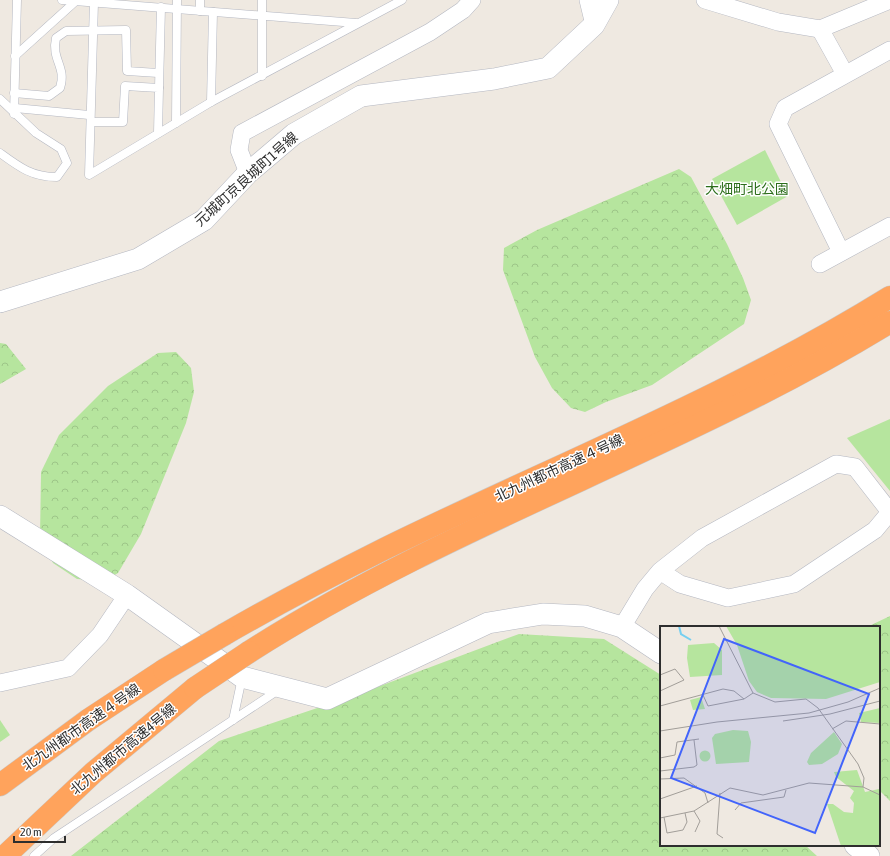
<svg xmlns="http://www.w3.org/2000/svg" width="890" height="856" viewBox="0 0 890 856" font-family="'Asap Condensed','Noto Sans JP',sans-serif">
	<style>
		.forest { fill: url(#forest-crowns) }
		.park { fill: #b6e59e }
		.lines { fill: none; stroke-linecap: round; stroke-linejoin: round }
		.service-casing { stroke: #b4b7c1; stroke-width: 9 }
		.minor-casing { stroke: #b4b7c1; stroke-width: 18 }
		.tertiary-casing { stroke: #b4b7c1; stroke-width: 22 }
		.motorway-casing { stroke: #c9c9c9; stroke-width: 23 }
		.service { stroke: #fff; stroke-width: 8 }
		.minor { stroke: #fff; stroke-width: 17 }
		.tertiary { stroke: #fff; stroke-width: 21 }
		.motorway { stroke: #ffa35c; stroke-width: 22 }
		.motorway-bridge-casing { stroke: #c9c9c9; stroke-width: 23; stroke-linecap: butt }
		.motorway-bridge { stroke: #ffa35c; stroke-width: 22 }
		.labels { text-anchor: middle; dominant-baseline: central; stroke-width: 3; stroke-linejoin: round; paint-order: stroke }
		.street-label { font-size: 14px; fill: #2e2e2e; stroke: #fff }
		.park-label { font-size: 14px; fill: #2c6e1b; stroke: #fff }
		.inset-river { fill: none; stroke: #75cff0; stroke-width: 2 }
		.inset-road { fill: none; stroke: #a29e99; stroke-width: 1 }
		.view { fill: #4264fb; fill-opacity: 0.15; stroke: #4264fb; stroke-width: 2 }
		.inset-edge { fill: none; stroke: #2e2e2e; stroke-width: 2 }
	</style>
	<defs>
		<pattern id="forest-crowns" width="20" height="18" patternUnits="userSpaceOnUse"><rect width="20" height="18" fill="#b6e59e"/><path d="M2 6a3 3 0 1 1 6 0M12 15a3 3 0 1 1 6 0" fill="none" stroke="#9dc588"/></pattern>
	</defs>
	<rect width="100%" height="100%" fill="#efe9e1"/>
	<g class="forest">
		<polygon points="679,169 691,177 727,244 743,278 751,300 744,324 652,385 606,402 585,412 571,408 552,388 535,357 503,270 504,248 537,230"/>
		<polygon points="0,343 6,344 26,369 0,384"/>
		<polygon points="176,352 191,368 194,392 186,423 141,534 118,573 105,581 77,579 53,563 40,537 41,472 59,435 108,386 158,353"/>
		<polygon points="890,616 890,801 879,790 879,627 867,627"/>
		<polygon points="519,634 604,639 661,675 661,845 805,845 817,856 71,856 219,741 356,695"/>
	</g>
	<g class="park">
		<polygon points="765,150 788,196 737,225 712,179"/>
		<polygon points="890,419 890,491 847,438"/>
		<polygon points="0,720 10,735 0,742"/>
	</g>
	<g class="lines">
		<g class="service-casing">
			<g id="service">
				<polyline points="62,0 356,23"/>
				<polyline points="94,2 89,175 211,102 402,0"/>
				<polyline points="200,11 200,0"/>
				<polyline points="15,56 77,0"/>
				<polyline points="262,76 262,0"/>
				<polyline points="159,88 161,7"/>
				<path d="M 14,93 L 49,96 L 60,88 C 67,67 51,60 56,38 L 66,31 L 126,30 L 127,71 L 158,73"/>
				<path d="M 0,99 L 36,133 L 61,149 L 67,163 L 57,177 C 32,177 19,167 0,153"/>
				<polyline points="211,102 213,12"/>
				<polyline points="15,108 89,115"/>
				<polyline points="14,114 17,0"/>
				<polyline points="91,122 123,122 125,86 159,88 158,133"/>
				<polyline points="176,123 177,0"/>
				<polyline points="233,720 242,678"/>
				<polyline points="34,856 54,838 280,689"/>
			</g>
		</g>
		<g class="minor-casing">
			<g id="minor">
				<polyline points="588,0 594,25"/>
				<polyline points="705,0 778,22 820,29 890,0"/>
				<polyline points="820,29 845,74"/>
				<polyline points="248,173 239,150 242,133 430,32 463,10 472,0"/>
				<polyline points="841,252 778,124 785,108 890,50"/>
				<polyline points="820,264 890,226"/>
				<polyline points="622,627 645,589 660,571 680,584 728,598 794,584 875,530 890,512 855,467 836,464 702,538 660,571"/>
				<polyline points="0,683 68,668 100,635 127,595"/>
			</g>
		</g>
		<g class="tertiary-casing">
			<g id="tertiary">
				<polyline points="0,302 138,259 204,220 248,173 294,134 361,96 494,79 548,68 594,25 608,0"/>
				<polyline points="0,516 127,595 242,677 327,699 488,623 543,614 585,616 622,627 661,653"/>
				<polyline points="855,845 869,856"/>
			</g>
		</g>
		<g class="motorway-casing">
			<g id="motorway">
				<path d="M 225,634 C 277,604 330,576 384,549 C 553,466 729,397 890,297"/>
				<path d="M 249,652 C 452,522 685,448 890,322"/>
				<polyline points="0,785 88,720 164,670"/>
				<polyline points="5,856 93,773 195,688"/>
			</g>
		</g>
		<use href="#service" class="service"/>
		<use href="#minor" class="minor"/>
		<use href="#tertiary" class="tertiary"/>
		<use href="#motorway" class="motorway"/>
		<g class="motorway-bridge-casing">
			<g id="motorway-bridge">
				<polyline points="164,670 225,634"/>
				<polyline points="195,688 249,652"/>
			</g>
		</g>
		<use href="#motorway-bridge" class="motorway-bridge"/>
	</g>
	<g class="labels">
		<g class="street-label">
			<text transform="translate(246 179) rotate(-42)">元城町京良城町1号線</text>
			<text transform="translate(559 468) rotate(-25)">北九州都市高速４号線</text>
			<text transform="translate(81 727) rotate(-35)">北九州都市高速４号線</text>
			<text transform="translate(123 749) rotate(-40)">北九州都市高速4号線</text>
		</g>
		<g class="park-label">
			<text x="747" y="189">大畑町北公園</text>
		</g>
	</g>
	<g transform="translate(660 626)">
		<rect width="220" height="220" fill="#efe9e1"/>
		<path d="M 66,0 L 220,0 L 220,56 L 166,73 L 111,72 L 97,66 L 89,55 L 77,19 ZM 54,17 L 62,24 L 62,49 L 30,51 L 27,32 L 28,19 ZM 73,104 L 88,105 L 91,116 L 89,136 L 56,138 L 52,112 L 55,108 ZM 174,106 L 182,118 L 178,128 L 162,138 L 149,139 L 147,136 L 151,127 ZM 197,144 L 205,166 L 219,163 L 220,153 L 220,220 L 181,220 L 167,178 L 173,178 L 184,186 L 193,187 L 194,177 L 190,172 L 194,165 L 176,151 L 174,146 Z" fill="#b6e59e"/>
		<path d="M 41,71 L 45,83 L 33,84 L 30,74 ZM 220,82 L 220,97 L 201,96 L 199,87 ZM39.5 130a5.5 5.5 0 1 1 11 0a5.5 5.5 0 1 1-11 0Z" fill="#b6e59e"/>
		<path class="inset-river" d="M 19,0 L 21,8 L 31,14"/>
		<path class="inset-road" d="M 59,0 L 93,67 L 115,76 L 146,73 L 158,82 L 198,138 L 204,152 L 203,161M 0,49 L 15,43 L 24,54 L 0,65M 43,69 L 48,80 L 84,73M 0,80 L 63,63 L 74,65 L 84,73 L 93,67M 123,95 L 170,88 L 220,75M 172,103 L 186,95 L 220,98M 0,105 L 57,96 L 149,87 L 188,76 L 220,62M 0,132 L 15,129 L 17,116 L 39,113M 0,145 L 34,141 L 37,139 L 34,114M 0,153 L 24,152 L 45,167 L 48,177M 60,167 L 57,208 L 63,212M 0,173 L 37,160M 75,184 L 81,177 L 124,171 L 126,164M 34,185 L 40,195 L 35,206M 4,191 L 7,207 L 23,204 L 27,196 L 25,187M 0,192 L 34,185 L 70,162 L 103,169 L 149,157 L 203,161 L 220,169"/>
		<path class="view" d="M 64,13 L 209,68 L 155,207 L 11,152 Z"/>
		<rect width="220" height="220" class="inset-edge"/>
	</g>
	<path d="M14 836v6h51v-6" fill="none" stroke="#2e2e2e" stroke-width="2"/>
	<text x="20" y="836" font-size="12" fill="#2e2e2e" stroke="#ffffff" stroke-width="3" paint-order="stroke">20 m</text>
</svg>
